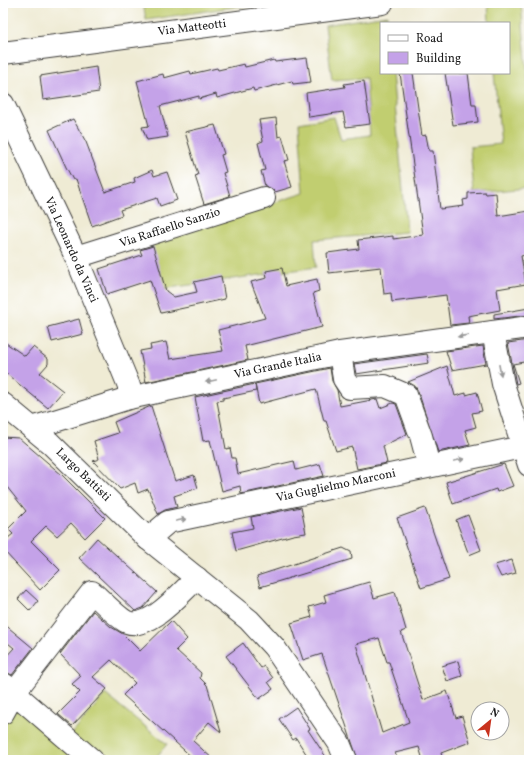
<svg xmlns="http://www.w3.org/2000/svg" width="532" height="763" viewBox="0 0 532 763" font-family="Vollkorn,serif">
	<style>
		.grass { fill: #c1ce6f; stroke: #6e7546 }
		.building { fill: #c4a2e8; fill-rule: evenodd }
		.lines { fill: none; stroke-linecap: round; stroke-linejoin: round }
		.minor-casing { stroke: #3c3b38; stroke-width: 24 }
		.minor { stroke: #fff; stroke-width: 22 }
		.oneway { fill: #999 }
		.labels { text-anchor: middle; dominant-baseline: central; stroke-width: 3; stroke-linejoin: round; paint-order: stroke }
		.street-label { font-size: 12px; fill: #1c1c1c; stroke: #fff }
	</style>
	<rect width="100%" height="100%" fill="#fff"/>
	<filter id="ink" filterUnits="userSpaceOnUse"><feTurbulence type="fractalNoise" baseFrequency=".025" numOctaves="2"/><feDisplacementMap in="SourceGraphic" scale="8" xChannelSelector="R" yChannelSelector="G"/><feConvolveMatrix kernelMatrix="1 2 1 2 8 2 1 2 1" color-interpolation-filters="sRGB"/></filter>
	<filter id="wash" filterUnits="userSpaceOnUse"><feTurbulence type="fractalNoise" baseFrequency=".012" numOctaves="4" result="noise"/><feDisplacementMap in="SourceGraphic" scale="16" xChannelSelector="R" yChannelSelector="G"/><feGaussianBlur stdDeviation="0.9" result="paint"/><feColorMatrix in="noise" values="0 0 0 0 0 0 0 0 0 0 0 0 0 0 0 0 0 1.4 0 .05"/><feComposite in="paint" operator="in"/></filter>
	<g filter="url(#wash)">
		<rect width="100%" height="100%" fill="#efebd4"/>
		<g class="grass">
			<polygon points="143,3 261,3 146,20"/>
			<polygon points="488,3 521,3 529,94 529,188 474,193 470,147 501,144 494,73 509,73 509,23 489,23"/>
			<polygon points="387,15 387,23 381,23 381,73 392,73 407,232 314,240 316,267 162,289 146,244 304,193 299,123 334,117 341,139 370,135 366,78 332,80 325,25"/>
			<polygon points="3,683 68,739 105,694 167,744 154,760 3,760"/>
		</g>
		<g id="blocks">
			<g class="building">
				<polygon points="307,58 311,82 293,84 292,81 254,91 253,88 217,98 216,94 199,99 199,96 160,106 168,137 147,140 142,127 149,126 137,81 163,74 164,78 190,71 191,74 217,68 218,70 244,64 245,67 274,60 275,62"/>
				<polygon points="96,67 99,92 43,100 40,76"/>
				<polygon points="400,73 413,73 422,136 426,135 429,151 433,151 440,209 464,206 463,200 468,199 468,193 485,192 486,194 496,193 498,216 529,211 529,254 521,256 526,284 497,289 500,310 468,316 469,323 450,325 446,295 392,302 391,293 384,294 381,267 329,273 327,253 359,249 358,240 393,236 393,239 423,235"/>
				<polygon points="445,73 468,73 472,105 476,105 478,122 453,125"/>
				<polygon points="364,81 370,124 346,127 343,112 309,117 306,93 345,87 344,84"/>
				<polygon points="276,118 278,137 282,136 289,160 284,161 292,187 275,192 272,189 265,186 261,171 265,170 258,143 263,141 259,120"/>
				<polygon points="73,119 86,142 105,192 135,182 134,178 152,170 154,176 167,172 177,200 160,206 157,198 120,210 122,215 92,226 76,179 73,180 66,167 49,130"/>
				<polygon points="215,125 224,154 221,155 226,172 223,173 230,196 204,204 195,176 198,175 185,132"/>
				<polygon points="153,246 166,291 174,297 197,292 194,282 221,276 225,299 161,313 150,280 107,294 99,269 142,255 140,250"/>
				<polygon points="282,268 286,286 317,279 319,291 313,293 322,327 245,346 248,360 146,382 140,351 151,349 150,345 166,342 170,359 223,351 218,330 265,318 251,282 267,278 266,271"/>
				<polygon points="529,308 529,315 494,319 494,314"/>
				<polygon points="79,319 83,334 52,342 48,327"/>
				<polygon points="529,340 529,361 513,364 519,383 516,384 508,343"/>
				<polygon points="3,341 25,356 33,347 48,359 48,364 40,373 63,391 48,408 3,371"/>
				<polygon points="483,346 486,364 452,370 446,351"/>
				<polygon points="427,354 429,363 356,374 354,364"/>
				<polygon points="447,366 455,396 466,393 466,395 477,392 482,411 472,413 476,427 465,430 470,445 438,452 418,391 415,386 408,382"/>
				<polygon points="330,368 332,381 337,390 340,406 377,399 380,408 393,403 396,404 407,434 383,446 387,463 357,469 352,447 336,451 326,421 324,421 316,389 259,404 255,384"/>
				<polygon points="255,384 256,391 223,398 223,400 217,401 226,449 230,448 232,458 235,458 238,474 294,461 296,470 320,464 324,476 241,494 240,486 222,491 210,440 203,441 195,397"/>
				<polygon points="151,406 175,481 194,475 198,488 174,496 177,507 165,510 158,514 148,489 138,493 135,483 120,489 93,461 99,459 94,441 118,433 114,422"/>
				<polygon points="3,437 19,438 62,475 105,518 85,538 71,523 57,536 46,526 31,541 60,570 40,590 3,550 3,542 13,534 8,529 26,511 3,482"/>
				<polygon points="504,464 513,486 497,492 496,489 453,504 446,482"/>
				<polygon points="301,507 306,533 293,535 236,551 232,532 253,528 251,517"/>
				<polygon points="425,508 449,579 421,588 397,518"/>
				<polygon points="468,515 481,550 469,555 456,520"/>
				<polygon points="97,538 157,592 143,608 135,611 79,558"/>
				<polygon points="343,548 351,552 352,559 260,587 257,576"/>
				<polygon points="512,560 516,573 501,577 495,565"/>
				<path d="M 369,582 L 374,598 L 395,592 L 406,630 L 401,632 L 423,700 L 447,691 L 456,718 L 462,716 L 470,742 L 441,753 L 443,760 L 423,760 L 419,747 L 395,753 L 398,760 L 358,760 L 322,654 L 303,660 L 291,623 L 312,617 L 309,607 L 326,602 L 324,595 ZM 379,638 L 387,662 L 389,662 L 409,722 L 382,733 L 356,644 Z"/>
				<polygon points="26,590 38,601 30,611 18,599"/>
				<polygon points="93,611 111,627 123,634 140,651 171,621 187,639 176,650 201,673 200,678 207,685 221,732 209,722 193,741 214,760 195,760 123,695 135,683 111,660 93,677 107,689 72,726 58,714 80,692 72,684 81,676 60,654"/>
				<polygon points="3,623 33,648 12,675 3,671 3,660 14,648 3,639"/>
				<polygon points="243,643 261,668 264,666 273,678 268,682 273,689 259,699 226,656"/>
				<polygon points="458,661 462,676 447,681 442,666"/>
				<polygon points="296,707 310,729 308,730 328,760 310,760 296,738 293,740 279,719"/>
			</g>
		</g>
	</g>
	<g filter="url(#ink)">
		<use href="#blocks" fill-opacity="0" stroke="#3c3b38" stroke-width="1"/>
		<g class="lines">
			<g class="minor-casing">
				<g id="minor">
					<polyline points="3,53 382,3"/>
					<polyline points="3,104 76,257 129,386 129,398"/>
					<polyline points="76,257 264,198"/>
					<polyline points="493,332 503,384 529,465"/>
					<polyline points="340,353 344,379 350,388 385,386 406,395 421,436 429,466"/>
					<polyline points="3,404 50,443 148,539 249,620 274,647 339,743 346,760"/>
					<polyline points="32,428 129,398 340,353 529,327"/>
					<polyline points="148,539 168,522 522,447 529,444"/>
					<polyline points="4,684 92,760"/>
					<path d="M 3,713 L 14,693 L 92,592 C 100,599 118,618 127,622 C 150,631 181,592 197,578"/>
				</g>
			</g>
			<use href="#minor" class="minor"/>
		</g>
		<defs><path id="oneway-solid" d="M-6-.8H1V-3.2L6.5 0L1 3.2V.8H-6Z"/></defs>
		<g class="oneway">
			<use href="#oneway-solid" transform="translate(463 336) rotate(172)"/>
			<use href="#oneway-solid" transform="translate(500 370) rotate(79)"/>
			<use href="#oneway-solid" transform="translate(211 381) rotate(168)"/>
			<use href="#oneway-solid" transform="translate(459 460) rotate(-12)"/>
			<use href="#oneway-solid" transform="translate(181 520) rotate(-12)"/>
		</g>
	</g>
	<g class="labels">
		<g class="street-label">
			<text transform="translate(192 28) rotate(-7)">Via Matteotti</text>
			<text transform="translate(170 228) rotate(-18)">Via Raffaello Sanzio</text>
			<text transform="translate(71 250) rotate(66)">Via Leonardo da Vinci</text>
			<text transform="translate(278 366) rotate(-12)">Via Grande Italia</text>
			<text transform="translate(83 475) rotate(44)">Largo Battisti</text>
			<text transform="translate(336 486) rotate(-12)">Via Guglielmo Marconi</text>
		</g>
	</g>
	<rect width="532" height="763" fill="none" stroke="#fff" stroke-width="16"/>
	<rect x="380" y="22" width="130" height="52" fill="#ffffff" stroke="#a4a4a4"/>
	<rect x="388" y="35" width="20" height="6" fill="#ffffff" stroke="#a4a4a4"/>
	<text x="416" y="42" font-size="12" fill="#1c1c1c">Road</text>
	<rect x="388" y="52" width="20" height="12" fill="#c4a2e8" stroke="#a4a4a4"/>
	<text x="416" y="62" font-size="12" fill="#1c1c1c">Building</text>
	<g transform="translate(490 721) rotate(29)"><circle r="19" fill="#ffffff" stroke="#a4a4a4"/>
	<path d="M0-3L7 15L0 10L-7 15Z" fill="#c8321e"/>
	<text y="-6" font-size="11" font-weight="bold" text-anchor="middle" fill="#1c1c1c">N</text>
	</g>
</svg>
